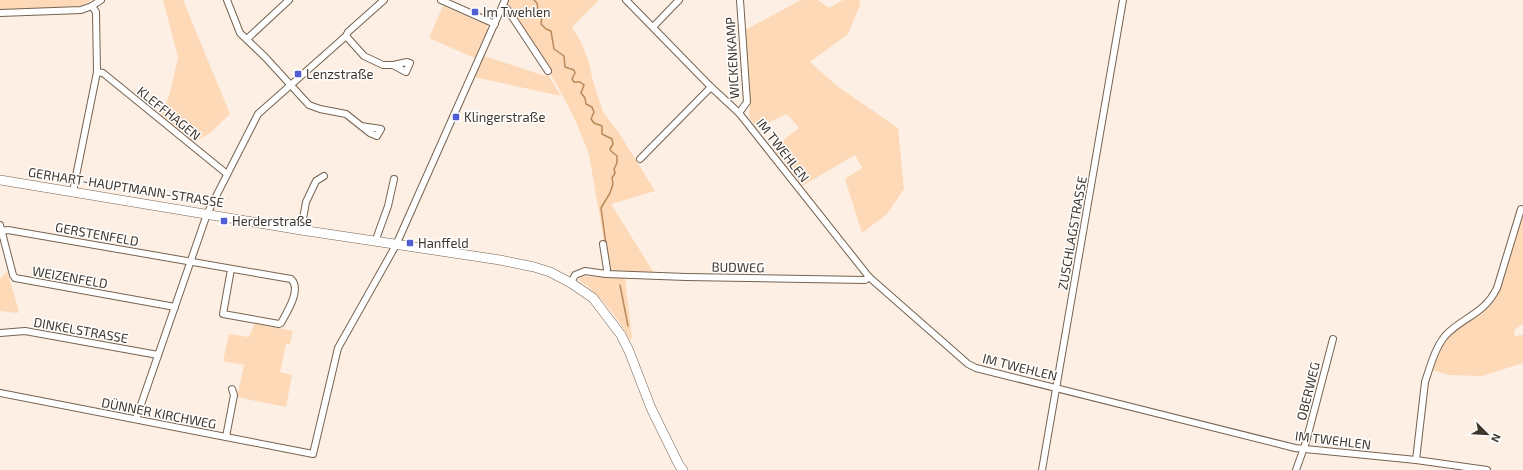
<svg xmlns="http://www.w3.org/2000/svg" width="1523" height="470" viewBox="0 0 1523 470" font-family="'Exo 2',sans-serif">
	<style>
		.green { fill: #fdd9b8 }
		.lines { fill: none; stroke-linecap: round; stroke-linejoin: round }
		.stream { stroke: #bb8959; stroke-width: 1.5 }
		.street-casing { stroke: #766351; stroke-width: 8 }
		.secondary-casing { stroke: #766351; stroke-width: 10 }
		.street { stroke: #fff; stroke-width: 6 }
		.secondary { stroke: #fff; stroke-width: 9 }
		.poi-dot { fill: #505dd3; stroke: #fff; stroke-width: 1.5 }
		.labels { text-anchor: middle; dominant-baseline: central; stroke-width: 3; stroke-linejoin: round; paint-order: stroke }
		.poi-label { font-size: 13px; fill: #3e352d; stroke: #fff; text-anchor: start }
		.street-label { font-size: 13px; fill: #3e352d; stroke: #fff }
	</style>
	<rect width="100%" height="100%" fill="#fdefe3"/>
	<g class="green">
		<polygon points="0,0 91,0 82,6 0,10"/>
		<polygon points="163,0 183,0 230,114 209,134 193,142 161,116 170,93 178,57"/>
		<path d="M 509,0 L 599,0 L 572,27 L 581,42 L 589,63 L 593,81 L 603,112 L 619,133 L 655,191 L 611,204 L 654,273 L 618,272 L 609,269 L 589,155 C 571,100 537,53 507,4 Z"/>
		<polygon points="801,0 818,0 829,8 843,0 860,0 860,5 848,34 810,62 837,86 898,128 904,189 887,214 862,233 845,179 862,168 855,155 802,186 773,148 799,128 787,114 756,128 749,117 750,100 745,30"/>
		<polygon points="443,6 487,25 488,30 477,59 429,38"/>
		<polygon points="484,56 545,76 547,73 561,96 474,77"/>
		<polygon points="1517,215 1523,215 1523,324 1515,329 1514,336 1523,335 1523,363 1482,376 1450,375 1427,369 1437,345 1482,306 1491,295"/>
		<polygon points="7,271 18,308 18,313 0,311 0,279"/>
		<path d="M 581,276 L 625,278 L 632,338 L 630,340 C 617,316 601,296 579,280 Z"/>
		<polygon points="255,323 293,331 290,344 286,344 280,372 292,375 286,407 237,397 244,365 223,361 229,334 249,337"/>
	</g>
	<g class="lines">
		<g class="stream">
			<polyline points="534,0 537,3 538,9 542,17 541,24 546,29 551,31 554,49 564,56 565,67 574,70 575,73 572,79 574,82 580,82 584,85 581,93 585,98 586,104 592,107 594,112 591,119 594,123 602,126 602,134 612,139 613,144 610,149 611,151 617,156 617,163 614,169 615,173 612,178 613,184 610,193 601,208 608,259"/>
			<polyline points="620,285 628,326"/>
		</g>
		<g class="street-casing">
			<g id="street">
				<polyline points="227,0 240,33 265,57 309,105 320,109 346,114 370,133 377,136 381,129 361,126"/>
				<polyline points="441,0 495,24"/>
				<polyline points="626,0 711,87 739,113 869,277 968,364 976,368 1295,448 1416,460 1487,470"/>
				<polyline points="503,6 507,9 548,71"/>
				<polyline points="0,13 81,10 92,6 101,0"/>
				<polyline points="653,27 679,0"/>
				<polyline points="346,36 364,56 383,65 393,65 406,72 410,63 407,62 393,65"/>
				<polyline points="247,39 289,0"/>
				<polyline points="97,72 103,73 227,174"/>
				<polyline points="739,113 747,102 740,0"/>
				<polyline points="640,159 711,87"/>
				<polyline points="73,191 97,72 96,12 92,6"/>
				<polyline points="0,225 13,275 15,278 175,307"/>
				<polyline points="301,230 306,202 316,181 324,176"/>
				<path d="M 0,231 L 8,230 L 291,279 C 302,289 287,312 281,323 L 279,324 L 223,314 L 231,269"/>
				<polyline points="375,242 388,206 394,179"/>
				<polyline points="603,244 607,269 606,274"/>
				<polyline points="571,283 575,275 585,271 606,274 686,277 865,280 869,277"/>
				<polyline points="0,333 25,331 158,355"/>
				<polyline points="0,393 313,454 338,348 396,245 505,0"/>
				<polyline points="136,419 207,214 258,114 346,36 348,32 384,0"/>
				<polyline points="226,437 234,395 232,389"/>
				<path d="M 1416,460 L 1425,382 C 1430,367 1435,348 1445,336 C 1462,317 1484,315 1497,288 L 1521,209"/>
				<polyline points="1042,470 1123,0"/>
				<polyline points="1296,470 1306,442 1333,339"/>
			</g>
		</g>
		<g class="secondary-casing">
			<polyline id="secondary" points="0,180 301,230 500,260 534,267 550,272 571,283 593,298 621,335 629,351 651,408 679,465 683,470"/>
		</g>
		<use href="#street" class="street"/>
		<use href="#secondary" class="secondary"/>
	</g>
	<g class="poi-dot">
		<rect x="471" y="8" width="8" height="8" rx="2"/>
		<rect x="294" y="70" width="8" height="8" rx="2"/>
		<rect x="452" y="113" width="8" height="8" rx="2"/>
		<rect x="220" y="217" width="8" height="8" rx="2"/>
		<rect x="406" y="239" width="8" height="8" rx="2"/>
	</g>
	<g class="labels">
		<g class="poi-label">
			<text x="483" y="12">Im Twehlen</text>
			<text x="306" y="74">Lenzstraße</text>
			<text x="464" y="117">Klingerstraße</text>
			<text x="232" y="221">Herderstraße</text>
			<text x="418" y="243">Hanffeld</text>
		</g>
		<g class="street-label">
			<text transform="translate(732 58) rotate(-93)">WICKENKAMP</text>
			<text transform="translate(169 113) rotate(39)">KLEFFHAGEN</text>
			<text transform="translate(783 150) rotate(52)">IM TWEHLEN</text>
			<text transform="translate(126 187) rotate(9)">GERHART-HAUPTMANN-STRASSE</text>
			<text transform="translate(1072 233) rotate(-80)">ZUSCHLAGSTRASSE</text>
			<text transform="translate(97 234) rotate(10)">GERSTENFELD</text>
			<text transform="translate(738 267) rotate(1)">BUDWEG</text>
			<text transform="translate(70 277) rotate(10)">WEIZENFELD</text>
			<text transform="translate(81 330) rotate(10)">DINKELSTRASSE</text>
			<text transform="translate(1020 367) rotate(14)">IM TWEHLEN</text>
			<text transform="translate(1308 391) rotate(-76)">OBERWEG</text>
			<text transform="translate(159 413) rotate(11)">DÜNNER KIRCHWEG</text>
			<text transform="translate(1333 440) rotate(7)">IM TWEHLEN</text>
		</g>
	</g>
	<g transform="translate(1487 434) rotate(114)" stroke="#ffffff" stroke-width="3" paint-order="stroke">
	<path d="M0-3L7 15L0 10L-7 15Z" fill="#3e352d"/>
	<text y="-6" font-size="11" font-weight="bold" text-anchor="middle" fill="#3e352d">N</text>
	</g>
</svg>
